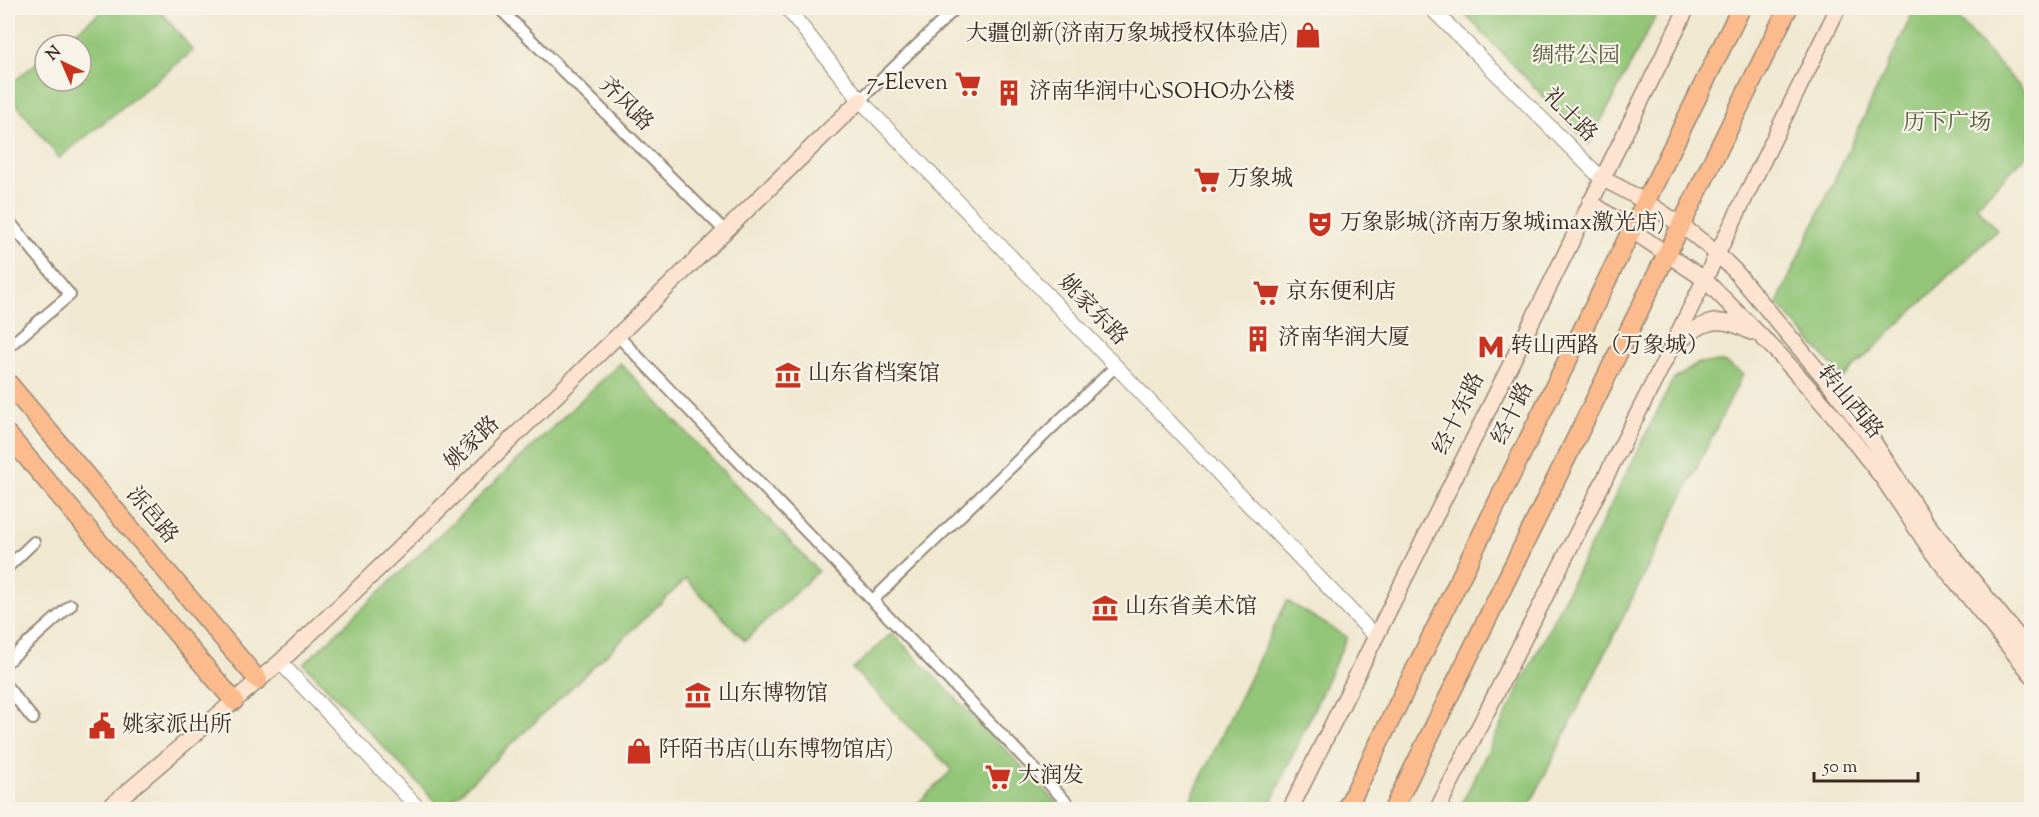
<svg xmlns="http://www.w3.org/2000/svg" width="2039" height="817" viewBox="0 0 2039 817" font-family="'Sorts Mill Goudy','Noto Serif SC',serif">
	<style>
		.green { fill: #92c577; stroke: #66784a; stroke-width: 1.5 }
		.lines { fill: none; stroke-linecap: round; stroke-linejoin: round }
		.minor-casing { stroke: #968977; stroke-width: 14 }
		.tertiary-casing { stroke: #968977; stroke-width: 16 }
		.secondary-casing { stroke: #968977; stroke-width: 18 }
		.primary-casing { stroke: #968977; stroke-width: 21 }
		.trunk-casing { stroke: #968977; stroke-width: 21 }
		.minor { stroke: #fff; stroke-width: 10 }
		.tertiary { stroke: #fff; stroke-width: 14 }
		.secondary { stroke: #fde4d1; stroke-width: 15 }
		.primary { stroke: #fbbb8d; stroke-width: 18 }
		.trunk { stroke: #fbbb8d; stroke-width: 18 }
		.labels { text-anchor: middle; dominant-baseline: central; stroke-width: 4.5; stroke-linejoin: round; paint-order: stroke }
		.poi-label { font-size: 22px; fill: #3b2a1e; stroke: #f7f3e8; text-anchor: start }
		.park-label { font-size: 22px; fill: #555839; stroke: #f7f3e8 }
		.street-label { font-size: 22px; fill: #3b2a1e; stroke: #f7f3e8 }
	</style>
	<rect width="100%" height="100%" fill="#f7f3e8"/>
	<filter id="ink" filterUnits="userSpaceOnUse"><feTurbulence type="fractalNoise" baseFrequency=".0167" numOctaves="2"/><feDisplacementMap in="SourceGraphic" scale="12" xChannelSelector="R" yChannelSelector="G"/><feConvolveMatrix kernelMatrix="1 2 1 2 8 2 1 2 1" color-interpolation-filters="sRGB"/></filter>
	<filter id="wash" filterUnits="userSpaceOnUse"><feTurbulence type="fractalNoise" baseFrequency=".008" numOctaves="4" result="noise"/><feDisplacementMap in="SourceGraphic" scale="24" xChannelSelector="R" yChannelSelector="G"/><feGaussianBlur stdDeviation="1.35" result="paint"/><feColorMatrix in="noise" values="0 0 0 0 0 0 0 0 0 0 0 0 0 0 0 0 0 1.4 0 .05"/><feComposite in="paint" operator="in"/></filter>
	<g filter="url(#wash)">
		<rect width="100%" height="100%" fill="#f0e8d0"/>
		<g class="green">
			<polygon points="106,8 158,8 193,51 59,158 8,93 8,86 45,56 45,81 81,81 81,45 59,45"/>
			<polygon points="1459,8 1660,8 1589,144"/>
			<polygon points="1915,8 1948,8 2031,99 2031,151 1976,206 1997,230 1843,378 1777,303"/>
			<polygon points="1723,362 1743,374 1528,809 1459,809 1673,380 1699,363"/>
			<polygon points="620,363 818,571 745,641 686,579 443,809 304,664"/>
			<polygon points="1287,601 1347,637 1268,809 1186,809"/>
			<polygon points="892,633 1063,809 912,809 952,770 853,669"/>
		</g>
	</g>
	<g filter="url(#ink)">
		<g class="lines">
			<g class="minor-casing">
				<g id="minor">
					<polyline points="499,8 724,230"/>
					<polyline points="860,100 956,8"/>
					<polyline points="8,220 70,295 8,347"/>
					<polyline points="617,335 1074,810"/>
					<polyline points="8,567 34,542"/>
					<polyline points="873,600 1116,366"/>
					<polyline points="8,661 71,605"/>
					<polyline points="8,688 33,719"/>
				</g>
			</g>
			<g class="tertiary-casing">
				<g id="tertiary">
					<polyline points="787,8 860,100 1375,636"/>
					<polyline points="1431,8 1601,178"/>
					<polyline points="280,662 420,810"/>
				</g>
			</g>
			<g class="secondary-casing">
				<g id="secondary">
					<path d="M 1601,178 C 1650,202 1695,231 1734,270 L 1832,387 L 1873,441 L 1924,520 L 2032,654"/>
					<polyline points="1590,202 1704,279 1780,355 1834,416 1884,480 1932,552 2032,675"/>
					<path d="M 1674,346 C 1702,322 1716,313 1751,332"/>
					<polyline points="106,810 280,662 347,599 860,100"/>
					<polyline points="1290,810 1687,8"/>
					<polyline points="1437,810 1670,350 1838,8"/>
				</g>
			</g>
			<g class="primary-casing">
				<g id="primary">
					<polyline points="8,383 258,680"/>
					<polyline points="8,435 234,701"/>
				</g>
			</g>
			<g class="trunk-casing">
				<g id="trunk">
					<polyline points="1346,810 1741,8"/>
					<polyline points="1393,810 1788,8"/>
				</g>
			</g>
			<use href="#minor" class="minor"/>
			<use href="#tertiary" class="tertiary"/>
			<use href="#secondary" class="secondary"/>
			<use href="#primary" class="primary"/>
			<use href="#trunk" class="trunk"/>
		</g>
	</g>
	<defs>
		<g id="shop-bare" transform="scale(2.07)"><path d="M-5-2.5h2.3a2.7 3.5 0 0 1 5.4 0H5L5.5 6h-11ZM-1.5-2.5h3a1.5 2.3 0 0 0-3 0Z" fill="#c8321e" stroke="#f7f3e8" stroke-width="2.5" paint-order="stroke"/></g>
		<g id="supermarket-bare" transform="scale(2.07)"><path d="M-6-5.5h2.5l.6 2H6L4.5 2H-2.5L-4.4-4H-6ZM-1.5 3.2a1.3 1.3 0 1 0 .1 0ZM3 3.2a1.3 1.3 0 1 0 .1 0Z" fill="#c8321e" stroke="#f7f3e8" stroke-width="2.5" paint-order="stroke"/></g>
		<g id="building-bare" transform="scale(2.07)"><path d="M-4-6H4V6H1V3H-1V6H-4ZM-2.5-4.3h1.7v1.8h-1.7ZM.8-4.3h1.7v1.8H.8ZM-2.5-1h1.7V.8h-1.7ZM.8-1h1.7V.8H.8Z" fill="#c8321e" stroke="#f7f3e8" stroke-width="2.5" paint-order="stroke"/></g>
		<g id="theatre-bare" transform="scale(2.07)"><path d="M-5-5.5Q0-4 5-5.5V0Q5 5 0 6Q-5 5-5 0ZM-3.3-2.5H-1v1.5H-3.3ZM1-2.5H3.3v1.5H1ZM-2.8 1Q0 5.5 2.8 1Z" fill="#c8321e" stroke="#f7f3e8" stroke-width="2.5" paint-order="stroke"/></g>
		<g id="metro-bare" transform="scale(2.07)"><path d="M-5.5 5V-5H-3L0 0L3-5H5.5V5H3V-.5L0 4L-3-.5V5Z" fill="#c8321e" stroke="#f7f3e8" stroke-width="2.5" paint-order="stroke"/></g>
		<g id="museum-bare" transform="scale(2.07)"><path d="M0-6L6-3V-2H-6V-3ZM-5-1h2V3h-2ZM-1-1h2V3h-2ZM3-1h2V3H3ZM-6 4H6V6H-6Z" fill="#c8321e" stroke="#f7f3e8" stroke-width="2.5" paint-order="stroke"/></g>
		<g id="civic-bare" transform="scale(2.07)"><path d="M-.6-6.5H3V-4.5H.6V-3L4-1V1h2V6H-6V1h2V-1L-.6-3ZM-1.2 2.5V6h2.4V2.5Z" fill="#c8321e" stroke="#f7f3e8" stroke-width="2.5" paint-order="stroke"/></g>
	</defs>
	<g fill-rule="evenodd">
		<use href="#shop-bare" x="1308" y="35"/>
		<use href="#supermarket-bare" x="968" y="84"/>
		<use href="#building-bare" x="1009" y="93"/>
		<use href="#supermarket-bare" x="1207" y="180"/>
		<use href="#theatre-bare" x="1320" y="224"/>
		<use href="#supermarket-bare" x="1266" y="293"/>
		<use href="#building-bare" x="1258" y="339"/>
		<use href="#metro-bare" x="1491" y="347"/>
		<use href="#museum-bare" x="788" y="375"/>
		<use href="#museum-bare" x="1105" y="608"/>
		<use href="#museum-bare" x="698" y="695"/>
		<use href="#civic-bare" x="102" y="726"/>
		<use href="#shop-bare" x="639" y="751"/>
		<use href="#supermarket-bare" x="998" y="777"/>
	</g>
	<g class="labels">
		<g class="poi-label">
			<text x="1288" y="35" text-anchor="end">大疆创新(济南万象城授权体验店)</text>
			<text x="948" y="84" text-anchor="end">7-Eleven</text>
			<text x="1029" y="93">济南华润中心SOHO办公楼</text>
			<text x="1227" y="180">万象城</text>
			<text x="1340" y="224">万象影城(济南万象城imax激光店)</text>
			<text x="1286" y="293">京东便利店</text>
			<text x="1278" y="339">济南华润大厦</text>
			<text x="1511" y="347">转山西路（万象城）</text>
			<text x="808" y="375">山东省档案馆</text>
			<text x="1125" y="608">山东省美术馆</text>
			<text x="718" y="695">山东博物馆</text>
			<text x="122" y="726">姚家派出所</text>
			<text x="659" y="751">阡陌书店(山东博物馆店)</text>
			<text x="1018" y="777">大润发</text>
		</g>
		<g class="park-label">
			<text x="1576" y="57">绸带公园</text>
			<text x="1947" y="124">历下广场</text>
		</g>
		<g class="street-label">
			<text transform="translate(625 105) rotate(45)">齐风路</text>
			<text transform="translate(1569 116) rotate(45)">礼士路</text>
			<text transform="translate(1092 311) rotate(46)">姚家东路</text>
			<text transform="translate(1849 403) rotate(50)">转山西路</text>
			<text transform="translate(1460 414) rotate(-64)">经十东路</text>
			<text transform="translate(1514 414) rotate(-64)">经十路</text>
			<text transform="translate(473 444) rotate(-44)">姚家路</text>
			<text transform="translate(151 516) rotate(50)">泺邑路</text>
		</g>
	</g>
	<rect width="2039" height="817" fill="none" stroke="#f7f3e8" stroke-width="30"/>
	<g transform="translate(63 63) rotate(316)"><circle r="28" fill="#f7f3e8" stroke="#aca397" stroke-width="1.5"/>
	<path d="M0-4.5L10 22L0 15L-10 22Z" fill="#c8321e"/>
	<text y="-9" font-size="16" font-weight="bold" text-anchor="middle" fill="#3b2a1e">N</text>
	</g>
	<path d="M1814 772v9h104v-9" fill="none" stroke="#3b2a1e" stroke-width="3"/>
	<text x="1823" y="772" font-size="18" fill="#3b2a1e" stroke="#f7f3e8" stroke-width="4.5" paint-order="stroke">50 m</text>
</svg>
